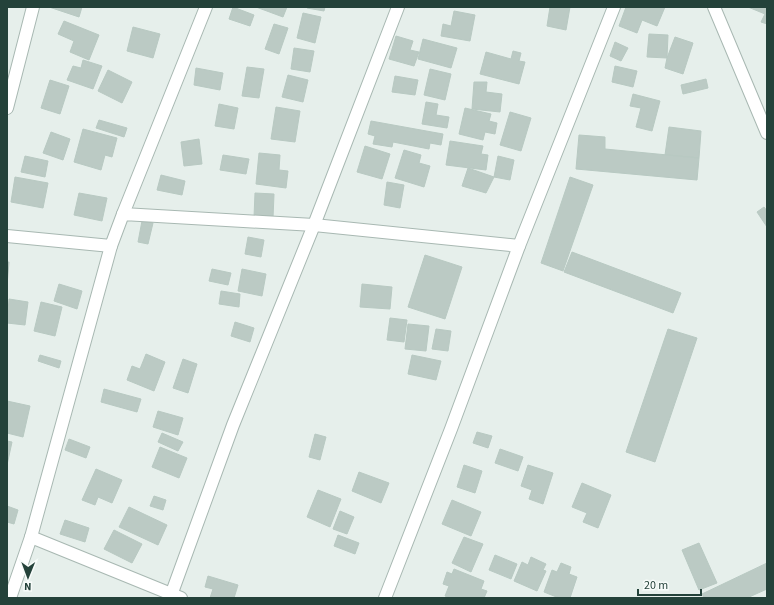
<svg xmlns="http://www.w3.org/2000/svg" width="774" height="605" viewBox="0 0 774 605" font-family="'Source Sans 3',sans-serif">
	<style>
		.building { fill: #bbcac4; stroke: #b8c9c2 }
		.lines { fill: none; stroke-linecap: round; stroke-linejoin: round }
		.minor-casing { stroke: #a8b8b2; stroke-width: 14 }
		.minor { stroke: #fff; stroke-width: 12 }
	</style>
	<rect width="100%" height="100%" fill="#e6efeb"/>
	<g class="building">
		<polygon points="49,7 82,7 79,17"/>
		<polygon points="233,7 254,15 250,26 229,19"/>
		<polygon points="256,7 287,7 283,17"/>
		<polygon points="307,7 325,7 324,11 307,8"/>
		<polygon points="550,7 570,7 566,30 547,26"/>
		<polygon points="626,7 665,7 657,26 642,20 637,33 619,26"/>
		<polygon points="748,7 767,7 767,24 761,22 765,14"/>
		<polygon points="454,11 475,15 470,41 441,36 443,24 451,26"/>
		<polygon points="303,13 321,17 315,43 297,38"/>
		<polygon points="64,21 99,35 89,60 70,52 74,41 58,34"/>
		<polygon points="274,24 288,28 279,54 265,49"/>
		<polygon points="133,27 160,34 153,58 127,51"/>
		<polygon points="649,34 668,35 667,58 647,57"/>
		<polygon points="396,36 413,41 410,50 419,52 414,66 389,59"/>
		<polygon points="675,37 693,43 683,74 665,68 667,58"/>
		<polygon points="423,39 457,48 451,68 418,59"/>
		<polygon points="615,42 628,48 621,61 610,56"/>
		<polygon points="294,48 314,51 310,72 291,69"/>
		<polygon points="513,51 521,53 519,61 525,62 519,84 480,74 486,52 511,59"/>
		<polygon points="83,60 102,66 93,89 67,80 73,66 81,68"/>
		<polygon points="615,66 637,71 633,87 612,82"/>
		<polygon points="247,67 264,69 259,98 242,96"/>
		<polygon points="196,68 223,73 220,90 194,85"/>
		<polygon points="430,69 451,74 445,100 424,95"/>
		<polygon points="108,70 132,82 122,103 98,91"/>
		<polygon points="288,75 308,80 303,102 282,97"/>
		<polygon points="395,76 418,80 415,95 392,92"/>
		<polygon points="706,79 708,88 683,94 681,85"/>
		<polygon points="50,80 69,86 60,114 41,108"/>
		<polygon points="474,82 487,82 486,92 502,94 500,112 472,109"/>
		<polygon points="633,94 660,101 652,131 636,127 641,108 630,106"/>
		<polygon points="426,102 438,104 436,115 449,117 447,128 422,124"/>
		<polygon points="219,104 238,108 234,129 215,126"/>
		<polygon points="276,107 300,111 295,142 271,139"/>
		<polygon points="465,108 491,114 489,121 497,123 495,134 485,132 483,140 459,134"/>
		<polygon points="510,112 531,118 521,151 500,145"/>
		<polygon points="99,120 127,128 124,137 96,128"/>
		<polygon points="371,121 443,134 441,145 430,143 429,149 393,142 392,147 373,144 375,136 368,134"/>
		<polygon points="669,127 701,131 699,158 665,155"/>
		<polygon points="83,129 117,138 112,157 105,155 101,170 74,162"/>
		<polygon points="51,132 70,139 63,160 43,153"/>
		<polygon points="579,135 605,137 605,149 699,158 697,180 576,169"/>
		<polygon points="199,139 202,164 184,166 181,142"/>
		<polygon points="450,141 483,146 481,154 488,155 486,170 446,165"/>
		<polygon points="365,146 390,154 382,179 357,172"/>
		<polygon points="404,150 421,155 419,163 430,166 424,187 395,178"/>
		<polygon points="259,153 280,155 279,170 288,171 286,188 256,184"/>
		<polygon points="223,155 249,159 246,174 220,170"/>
		<polygon points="25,156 48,161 45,177 21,172"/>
		<polygon points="498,156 514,160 510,180 494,177"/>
		<polygon points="468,168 494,177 486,193 462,186"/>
		<polygon points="161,175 185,181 182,195 157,190"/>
		<polygon points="15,177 48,183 43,208 11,202"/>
		<polygon points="570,177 593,185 563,271 541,263"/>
		<polygon points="387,182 404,185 400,208 384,205"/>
		<polygon points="79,193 107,198 102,221 74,215"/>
		<polygon points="255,193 274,194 273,218 254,217"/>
		<polygon points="764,207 767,211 767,227 757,212"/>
		<polygon points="142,221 153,223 148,244 138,242"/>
		<polygon points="248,237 264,240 261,257 245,254"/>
		<polygon points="572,252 681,293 673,313 564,272"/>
		<polygon points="425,255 462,267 445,319 408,307"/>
		<polygon points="7,262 9,262 7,285"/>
		<polygon points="212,269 231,273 228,285 209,281"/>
		<polygon points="242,269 266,274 262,296 238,291"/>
		<polygon points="59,284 82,291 77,309 54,301"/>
		<polygon points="362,284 392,287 390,309 360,307"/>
		<polygon points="221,291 240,294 239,307 219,304"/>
		<polygon points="9,299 28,302 25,325 7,323"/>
		<polygon points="41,302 62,307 55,336 34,331"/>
		<polygon points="390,318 407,320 404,342 387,340"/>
		<polygon points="235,322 254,328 250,342 231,336"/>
		<polygon points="408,324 429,326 426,351 405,349"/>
		<polygon points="436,329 451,331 448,351 432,349"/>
		<polygon points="668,329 697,338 655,462 626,452"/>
		<polygon points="146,354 165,362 154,391 127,380 132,366 140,369"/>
		<polygon points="40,355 61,361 59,368 38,361"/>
		<polygon points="412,355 441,361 436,380 408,374"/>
		<polygon points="183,359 197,364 188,393 173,388"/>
		<polygon points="104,389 141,399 137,412 101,402"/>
		<polygon points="7,401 30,406 23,437 7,433"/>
		<polygon points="158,411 183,418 178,435 153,427"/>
		<polygon points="477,432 492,436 488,448 473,443"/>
		<polygon points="162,433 183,442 178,451 158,442"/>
		<polygon points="315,434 326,437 320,460 309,457"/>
		<polygon points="69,439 90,447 86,458 65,450"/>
		<polygon points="7,441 12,442 7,465"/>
		<polygon points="160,447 187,458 179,478 152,467"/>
		<polygon points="500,449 523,457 518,471 495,463"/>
		<polygon points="464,465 482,471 475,493 457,487"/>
		<polygon points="528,465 553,473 543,504 529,499 532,490 521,486"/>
		<polygon points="96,469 122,480 112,503 98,497 95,505 82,500"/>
		<polygon points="359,472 389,483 381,503 352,491"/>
		<polygon points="582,483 611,495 598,528 583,522 587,513 572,507"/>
		<polygon points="318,490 341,499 330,527 307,517"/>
		<polygon points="154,496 166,500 163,510 150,506"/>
		<polygon points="452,500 481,512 471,536 442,524"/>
		<polygon points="7,506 18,510 14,524 7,522"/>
		<polygon points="129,507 167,525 158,545 119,527"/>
		<polygon points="340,511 354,517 347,534 333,529"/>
		<polygon points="65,520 89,528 85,542 60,534"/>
		<polygon points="114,530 142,544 132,563 104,549"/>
		<polygon points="338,535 359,543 355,554 334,546"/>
		<polygon points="464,537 483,544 471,572 452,563"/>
		<polygon points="699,543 717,583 699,590 682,550"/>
		<polygon points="495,555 517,564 511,579 489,570"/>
		<polygon points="531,557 546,564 543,570 546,571 537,591 514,581 522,562 528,565"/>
		<polygon points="561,563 571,567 569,574 577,577 570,598 559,598 544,592 552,570 557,572"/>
		<polygon points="767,563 767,589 747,598 704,598 702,594"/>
		<polygon points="454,569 484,581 481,589 487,591 484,598 450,598 445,596 449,586 443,584 447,572 452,574"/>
		<polygon points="208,576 238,585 234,598 210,598 213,589 205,587"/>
	</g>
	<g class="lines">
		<g class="minor-casing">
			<g id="minor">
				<polyline points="714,7 767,133"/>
				<polyline points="7,108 33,7"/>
				<polyline points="123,214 206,7"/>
				<polyline points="7,236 111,246 123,214 314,225 519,246"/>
				<polyline points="31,537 181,598"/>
				<polyline points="10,598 31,537 111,246"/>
				<polyline points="170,598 233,425 314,225 398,7"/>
				<polyline points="385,598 451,429 519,246 614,7"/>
			</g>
		</g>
		<use href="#minor" class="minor"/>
	</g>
	<rect width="774" height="605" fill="none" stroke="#24423a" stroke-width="16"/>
	<g transform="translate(28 577) rotate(181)" stroke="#f7fbf9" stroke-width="3" paint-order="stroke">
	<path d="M0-3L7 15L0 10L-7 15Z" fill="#24423a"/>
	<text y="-6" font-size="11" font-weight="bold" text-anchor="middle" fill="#24423a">N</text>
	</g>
	<path d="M638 589v6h63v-6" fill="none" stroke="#24423a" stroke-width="2"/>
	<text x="644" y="589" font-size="12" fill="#24423a" stroke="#f7fbf9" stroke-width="3" paint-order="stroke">20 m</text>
</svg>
